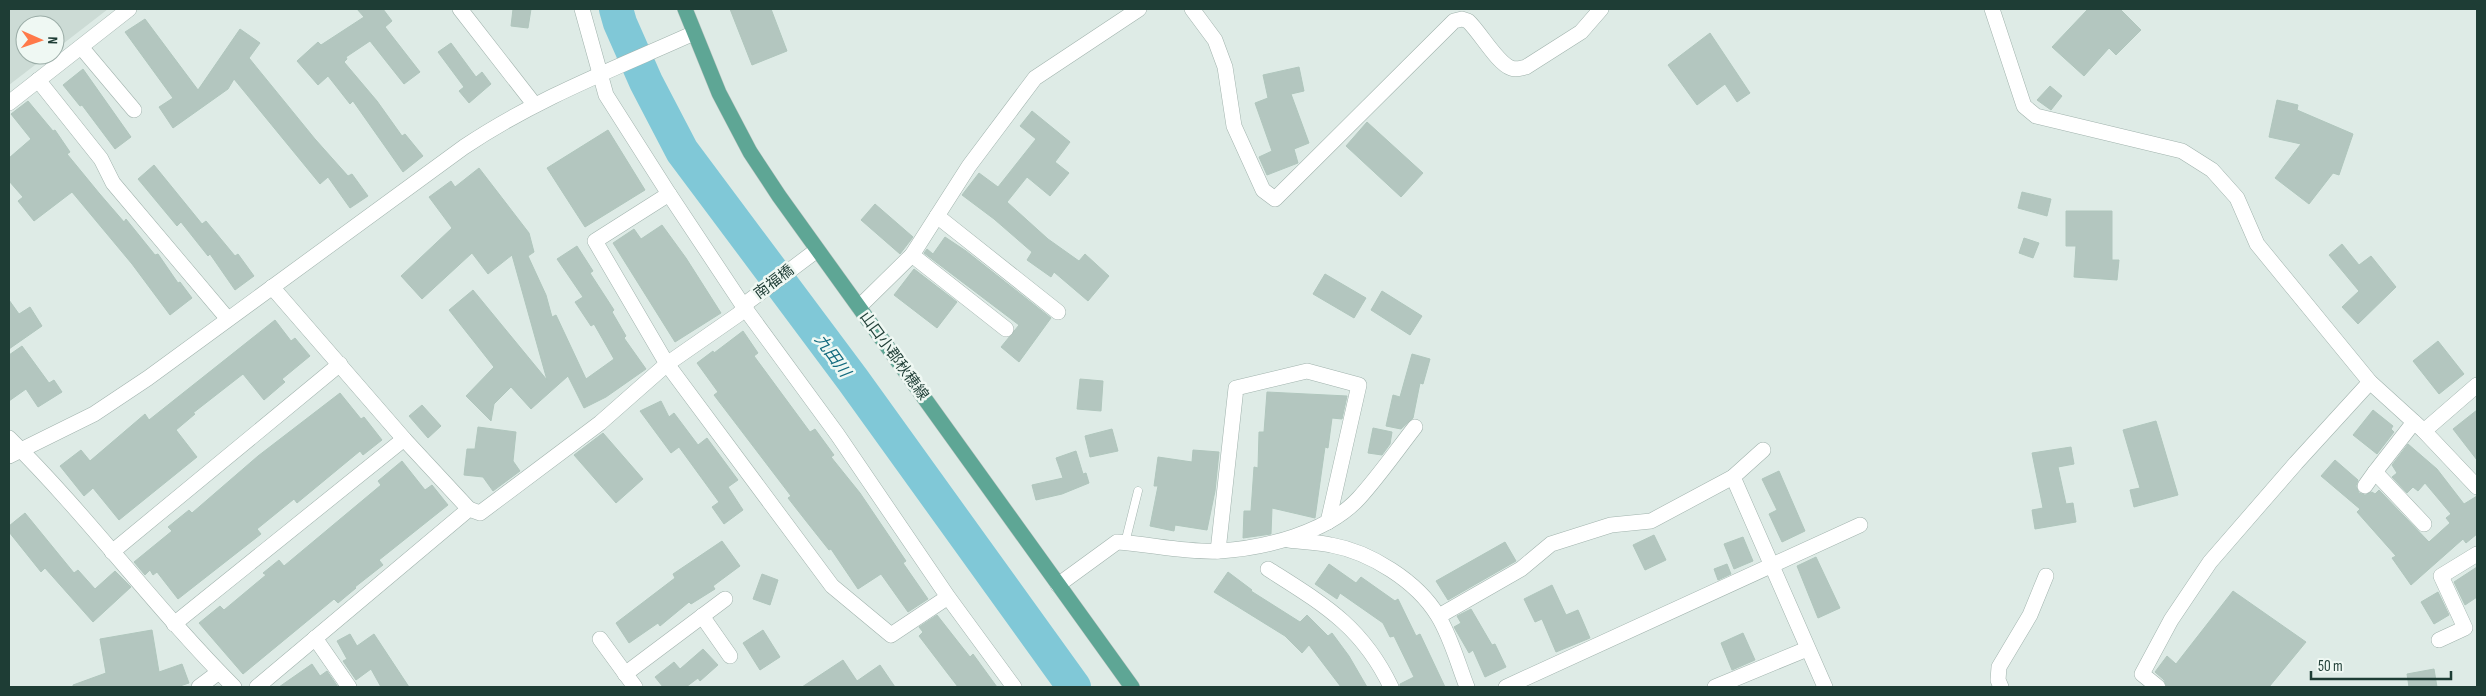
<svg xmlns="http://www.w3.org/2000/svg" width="2486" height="696" viewBox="0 0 2486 696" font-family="'Sofia Sans Condensed','Noto Sans JP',sans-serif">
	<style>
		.built { fill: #ccdbd5 }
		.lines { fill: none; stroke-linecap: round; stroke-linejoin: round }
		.river { stroke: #80c8d7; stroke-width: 34 }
		.building { fill: #b3c6bf; stroke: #b0c6bd }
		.service-casing { stroke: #a1b3ad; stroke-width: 9 }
		.minor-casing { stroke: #a1b3ad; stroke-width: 16 }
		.tertiary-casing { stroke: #a1b3ad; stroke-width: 16 }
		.primary-casing { stroke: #bcc5c2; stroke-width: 16 }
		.service { stroke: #fff; stroke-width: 8 }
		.minor { stroke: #fff; stroke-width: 15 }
		.tertiary { stroke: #fff; stroke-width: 15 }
		.primary { stroke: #5ea695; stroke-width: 15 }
		.labels { text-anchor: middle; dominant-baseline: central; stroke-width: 5; stroke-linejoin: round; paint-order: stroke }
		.street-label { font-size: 15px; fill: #1e3d35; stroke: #eff8f3 }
		.water-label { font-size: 16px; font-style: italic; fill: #126a7e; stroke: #eff8f3 }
	</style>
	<rect width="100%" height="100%" fill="#deebe6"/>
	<polygon class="built" points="9,9 108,9 55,50 55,25 25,25 25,55 48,55 9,85"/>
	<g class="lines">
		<polyline class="river" points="616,9 620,23 646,82 682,151 853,380 1074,687"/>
	</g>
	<g class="building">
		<polygon points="357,9 383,9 392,21 385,27 420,72 404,84 370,41 346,57 347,59 344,62 377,101 402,136 405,134 423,156 403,172 353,101 350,104 328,76 318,85 297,61 318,42 321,45 364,17"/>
		<polygon points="513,9 531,9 528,28 511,26"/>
		<polygon points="730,9 771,9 787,51 752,65"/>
		<polygon points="2088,9 2120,9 2141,30 2116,55 2109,48 2084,76 2052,47"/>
		<polygon points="145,19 198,90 240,29 260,43 249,58 315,139 348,176 352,174 368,196 350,208 328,177 320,184 234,79 228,89 173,128 159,107 173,98 125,32"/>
		<polygon points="1710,33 1750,93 1737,102 1725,84 1697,105 1668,65"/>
		<polygon points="451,43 476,77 482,72 491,84 469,103 459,91 464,87 438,52"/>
		<polygon points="1299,67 1304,91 1291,94 1309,143 1294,149 1298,163 1267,175 1259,157 1272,151 1255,103 1268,98 1263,75"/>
		<polygon points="83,69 131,137 115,149 82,105 80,106 63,85"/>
		<polygon points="2050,86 2062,96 2051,110 2037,100"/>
		<polygon points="2277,100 2298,105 2297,110 2353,134 2339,175 2333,173 2309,204 2275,178 2301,144 2269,137"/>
		<polygon points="28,101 53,131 55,130 70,152 67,154 99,193 124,222 126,219 155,255 158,254 178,283 180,282 192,298 170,315 132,264 72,192 34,221 18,201 23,197 9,181 9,158 31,139 11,114"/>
		<polygon points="1032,111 1070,142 1055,162 1069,173 1050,196 1027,177 1007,202 1048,239 1079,261 1085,254 1109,276 1088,301 1054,272 1051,277 1027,260 1032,252 994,219 962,195 979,173 998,187 1036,139 1020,126"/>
		<polygon points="1367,122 1423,173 1401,197 1346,146"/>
		<polygon points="608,130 645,190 585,227 547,168"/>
		<polygon points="154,165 202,224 206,221 235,256 238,254 254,276 235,290 210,254 208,256 181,222 177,226 138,179"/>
		<polygon points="479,168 529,233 534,252 528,256 546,295 552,317 556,315 586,379 614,359 594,324 591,326 575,302 583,297 557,259 577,246 593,271 590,273 614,310 612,312 626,336 624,338 646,369 606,397 584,408 568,376 531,409 511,387 494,404 491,421 466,396 494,367 449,310 473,290 547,380 512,255 488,274 472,253 422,299 401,276 452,228 429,197 451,181 455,187"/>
		<polygon points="2022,192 2051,199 2047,216 2018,208"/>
		<polygon points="875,204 913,237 900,254 861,220"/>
		<polygon points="2066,211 2112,211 2112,260 2119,260 2117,280 2074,277 2076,246 2066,246"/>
		<polygon points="662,225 686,258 721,313 675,342 613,243 634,229 641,239"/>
		<polygon points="945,237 966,251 1051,318 1019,362 1001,347 1019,325 924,253 927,249 933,254"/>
		<polygon points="2024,238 2039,243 2033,258 2019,253"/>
		<polygon points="2342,244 2359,265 2371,256 2396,287 2358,324 2342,307 2359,291 2329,255"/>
		<polygon points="914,269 957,302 937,328 894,295"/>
		<polygon points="1325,274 1366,298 1354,318 1313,294"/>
		<polygon points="1382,291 1422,316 1410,335 1371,310"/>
		<polygon points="9,300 19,314 30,307 42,326 9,349"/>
		<polygon points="275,320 291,341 295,338 310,356 282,379 285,382 264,400 243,374 193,413 195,414 176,430 197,457 119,520 93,488 84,496 60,466 81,450 90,461 145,414 149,420"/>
		<polygon points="743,331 758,353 754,356 810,432 815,429 834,455 831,457 860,493 906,561 903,563 928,599 908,612 881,574 858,589 831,549 829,550 806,521 788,498 791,496 714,395 718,392 697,363 713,351 714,353"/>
		<polygon points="2438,341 2464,374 2439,394 2413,361"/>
		<polygon points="22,346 49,383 54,380 62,392 38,407 26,389 9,401 9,355"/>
		<polygon points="1412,354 1430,359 1423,384 1420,383 1413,418 1401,429 1386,426 1393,395 1400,397"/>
		<polygon points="1080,379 1103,381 1101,411 1077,409"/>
		<polygon points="1267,392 1347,396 1342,419 1332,418 1328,448 1325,447 1315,518 1272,508 1271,534 1243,538 1244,511 1251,511 1254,467 1258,468 1259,432 1264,432"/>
		<polygon points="340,393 361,419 364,417 382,440 363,455 360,451 297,503 294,499 257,529 261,534 178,599 157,572 153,575 150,570 145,575 134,562 172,531 168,527 189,510 192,513 258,456"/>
		<polygon points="661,401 669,417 674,413 698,445 707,438 738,480 728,487 743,510 724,524 712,507 719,502 679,447 671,453 640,411"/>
		<polygon points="422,405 441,426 428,438 409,416"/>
		<polygon points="2373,410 2393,426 2391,429 2394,432 2377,454 2353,435"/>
		<polygon points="2477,410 2477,460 2453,429"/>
		<polygon points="2156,421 2178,495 2134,507 2130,490 2140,488 2123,430"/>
		<polygon points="478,427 516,432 513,461 520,471 493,491 483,477 464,475 467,449 475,449"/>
		<polygon points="1373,428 1392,432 1390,444 1382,455 1368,453"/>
		<polygon points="1112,429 1118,451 1090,457 1085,436"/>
		<polygon points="603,433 643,479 616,503 574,455"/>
		<polygon points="2408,444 2437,469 2464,504 2477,496 2477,534 2466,543 2463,539 2411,585 2392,558 2396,556 2357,512 2360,509 2321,476 2335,460 2358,480 2356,486 2359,493 2365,495 2372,492 2375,494 2379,490 2429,542 2450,523 2446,518 2451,514 2425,483 2418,491 2413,487 2407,493 2392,477 2397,473 2392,465"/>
		<polygon points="2071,447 2074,464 2058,467 2066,504 2073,503 2076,522 2035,529 2032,510 2043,508 2032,453"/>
		<polygon points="1193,450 1219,452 1215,491 1207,530 1175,525 1174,531 1150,526 1158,486 1154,486 1158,457 1192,462"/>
		<polygon points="1076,451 1083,474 1086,473 1089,483 1062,494 1036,500 1032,485 1063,478 1056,458"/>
		<polygon points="402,461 425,490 432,485 448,505 379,560 383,565 355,587 356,588 338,603 334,599 243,674 199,623 220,606 224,610 266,575 263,573 279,560 284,566 381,485 378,481"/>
		<polygon points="1779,471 1805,531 1782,542 1769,514 1777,510 1762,479"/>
		<polygon points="25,513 74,573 78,570 95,589 115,571 131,587 93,622 45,568 41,572 9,532 9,526"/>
		<polygon points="1654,535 1666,560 1645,570 1633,545"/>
		<polygon points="1743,537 1753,561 1734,569 1724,544"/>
		<polygon points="722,541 740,566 713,586 715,589 691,604 689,602 660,626 658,623 629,643 616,623 675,578 673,574"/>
		<polygon points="1505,542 1516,561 1448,600 1436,581"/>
		<polygon points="1816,557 1840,608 1818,618 1797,566"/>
		<polygon points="1329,564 1356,583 1361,577 1395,601 1398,599 1416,636 1420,634 1445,687 1400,687 1400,684 1414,677 1394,636 1390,637 1383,623 1340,593 1337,599 1315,584"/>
		<polygon points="1727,564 1731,574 1718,580 1714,569"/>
		<polygon points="2477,567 2477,597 2465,605 2454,582"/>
		<polygon points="1228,572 1252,590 1251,591 1300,622 1307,615 1328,636 1332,633 1349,656 1367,687 1341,687 1309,645 1302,653 1285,636 1214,592"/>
		<polygon points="762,574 778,580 770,605 753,599"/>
		<polygon points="1552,585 1566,615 1578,610 1590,638 1556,652 1542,619 1535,622 1524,599"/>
		<polygon points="2233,591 2306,642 2269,687 2167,687 2164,680 2155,672 2167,656 2176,664"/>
		<polygon points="2438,592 2449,615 2434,624 2421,602"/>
		<polygon points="1471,609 1492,645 1495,644 1506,667 1485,677 1473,650 1469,653 1454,627 1461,623 1457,616"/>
		<polygon points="937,615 970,657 973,654 997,687 958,687 919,636 923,632 919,627"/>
		<polygon points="152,630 159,672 182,664 189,683 177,687 73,687 73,685 106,673 100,639"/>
		<polygon points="763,630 780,657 760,670 743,643"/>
		<polygon points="1743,633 1755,660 1732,670 1721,643"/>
		<polygon points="350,634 357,646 374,634 409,687 381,687 371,669 356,680 343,661 347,659 337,641"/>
		<polygon points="703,649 718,665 700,681 698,678 686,687 663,687 655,677 674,662 680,669"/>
		<polygon points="843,660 857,681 880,665 895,687 802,687"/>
		<polygon points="312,664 320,676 327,671 338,687 279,687"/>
		<polygon points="2434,669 2437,687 2409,687 2407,674"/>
	</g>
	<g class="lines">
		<g class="service-casing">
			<polyline id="service" points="1125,543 1138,491"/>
		</g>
		<g class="minor-casing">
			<g id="minor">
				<polyline points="460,9 534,104"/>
				<polyline points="582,9 606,95 669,194"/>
				<path d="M 1192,9 L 1215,40 L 1225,67 L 1234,126 L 1263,190 L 1275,199 L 1454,21 L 1462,19 L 1468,21 C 1480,32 1497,63 1511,68 C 1516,70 1521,68 1526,67 L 1581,32 L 1601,9"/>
				<polyline points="1992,9 2024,106 2036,116 2182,151 2212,170 2237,198 2257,244 2370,382 2424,431 2477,487"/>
				<polyline points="81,47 134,110"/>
				<polyline points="38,80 101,159 113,183 227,318"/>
				<polyline points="9,103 129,9"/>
				<polyline points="937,216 1058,312"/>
				<polyline points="912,255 1006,329"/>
				<polyline points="272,287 404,439 469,509"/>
				<polyline points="859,307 912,255 969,166 1035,78 1139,9"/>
				<polyline points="2414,422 2375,472 2424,524"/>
				<polyline points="2424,431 2477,385"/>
				<path d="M 9,438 C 89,517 155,608 234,687"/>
				<polyline points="1733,477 1825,687"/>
				<polyline points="2365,486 2375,472"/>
				<path d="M 1289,540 C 1303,542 1317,542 1331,545 C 1370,552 1417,581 1438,616 C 1451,637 1458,664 1467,687"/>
				<polyline points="1218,551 1236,388 1307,371 1359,385 1328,522"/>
				<polyline points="112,552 340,364"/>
				<path d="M 1268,569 C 1323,604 1362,626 1391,687"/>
				<path d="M 1058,585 L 1117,542 C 1150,544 1187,553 1220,551 C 1265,548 1327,533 1359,498 C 1379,476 1397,450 1415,427"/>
				<polyline points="948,597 891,635 832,586 667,364 595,241 669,194 744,307 837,434 948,597 1014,687"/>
				<polyline points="702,616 730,656"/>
				<polyline points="1439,616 1521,569 1551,544 1611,525 1651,521 1733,477 1763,450"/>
				<polyline points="174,624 404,439"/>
				<polyline points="315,638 349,687"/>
				<polyline points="600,639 635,687"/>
				<polyline points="2439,640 2465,628 2441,576 2477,554"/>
				<polyline points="625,674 725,599"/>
				<polyline points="199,687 219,672"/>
				<polyline points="257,687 469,509 480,513 600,423 667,364 739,314 749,301 817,250"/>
				<polyline points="1506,687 1860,525"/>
				<polyline points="1715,687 1807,649"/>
				<polyline points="2001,687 1998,680 1999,667 2030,615 2046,576"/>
				<polyline points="2158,687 2142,674 2171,620 2210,562 2296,463 2370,382"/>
			</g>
		</g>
		<g class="tertiary-casing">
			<path id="tertiary" d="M 9,456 L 94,414 L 148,378 L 464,147 C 537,98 614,69 694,33"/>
		</g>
		<g class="primary-casing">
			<polyline id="primary" points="685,9 719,93 750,152 779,196 1132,687"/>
		</g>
		<use href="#service" class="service"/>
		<use href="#minor" class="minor"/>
		<use href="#tertiary" class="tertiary"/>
		<use href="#primary" class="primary"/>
	</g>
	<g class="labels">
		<g class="street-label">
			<text transform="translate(774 282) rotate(-37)">南福橋</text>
			<text transform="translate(894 356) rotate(54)">山口小郡秋穂線</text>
		</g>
		<g class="water-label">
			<text transform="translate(832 356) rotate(54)">九田川</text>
		</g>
	</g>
	<rect width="2486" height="696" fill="none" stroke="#1e3d35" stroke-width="20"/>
	<g transform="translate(40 40) rotate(92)"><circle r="24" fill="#eff8f3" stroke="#9bada7"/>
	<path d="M0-4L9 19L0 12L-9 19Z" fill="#ff7949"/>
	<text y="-8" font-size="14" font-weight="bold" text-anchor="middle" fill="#1e3d35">N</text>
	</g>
	<path d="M2311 671v8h140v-8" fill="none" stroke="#1e3d35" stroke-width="2.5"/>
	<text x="2318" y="671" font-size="15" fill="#1e3d35" stroke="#eff8f3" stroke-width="4" paint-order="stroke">50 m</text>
</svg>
